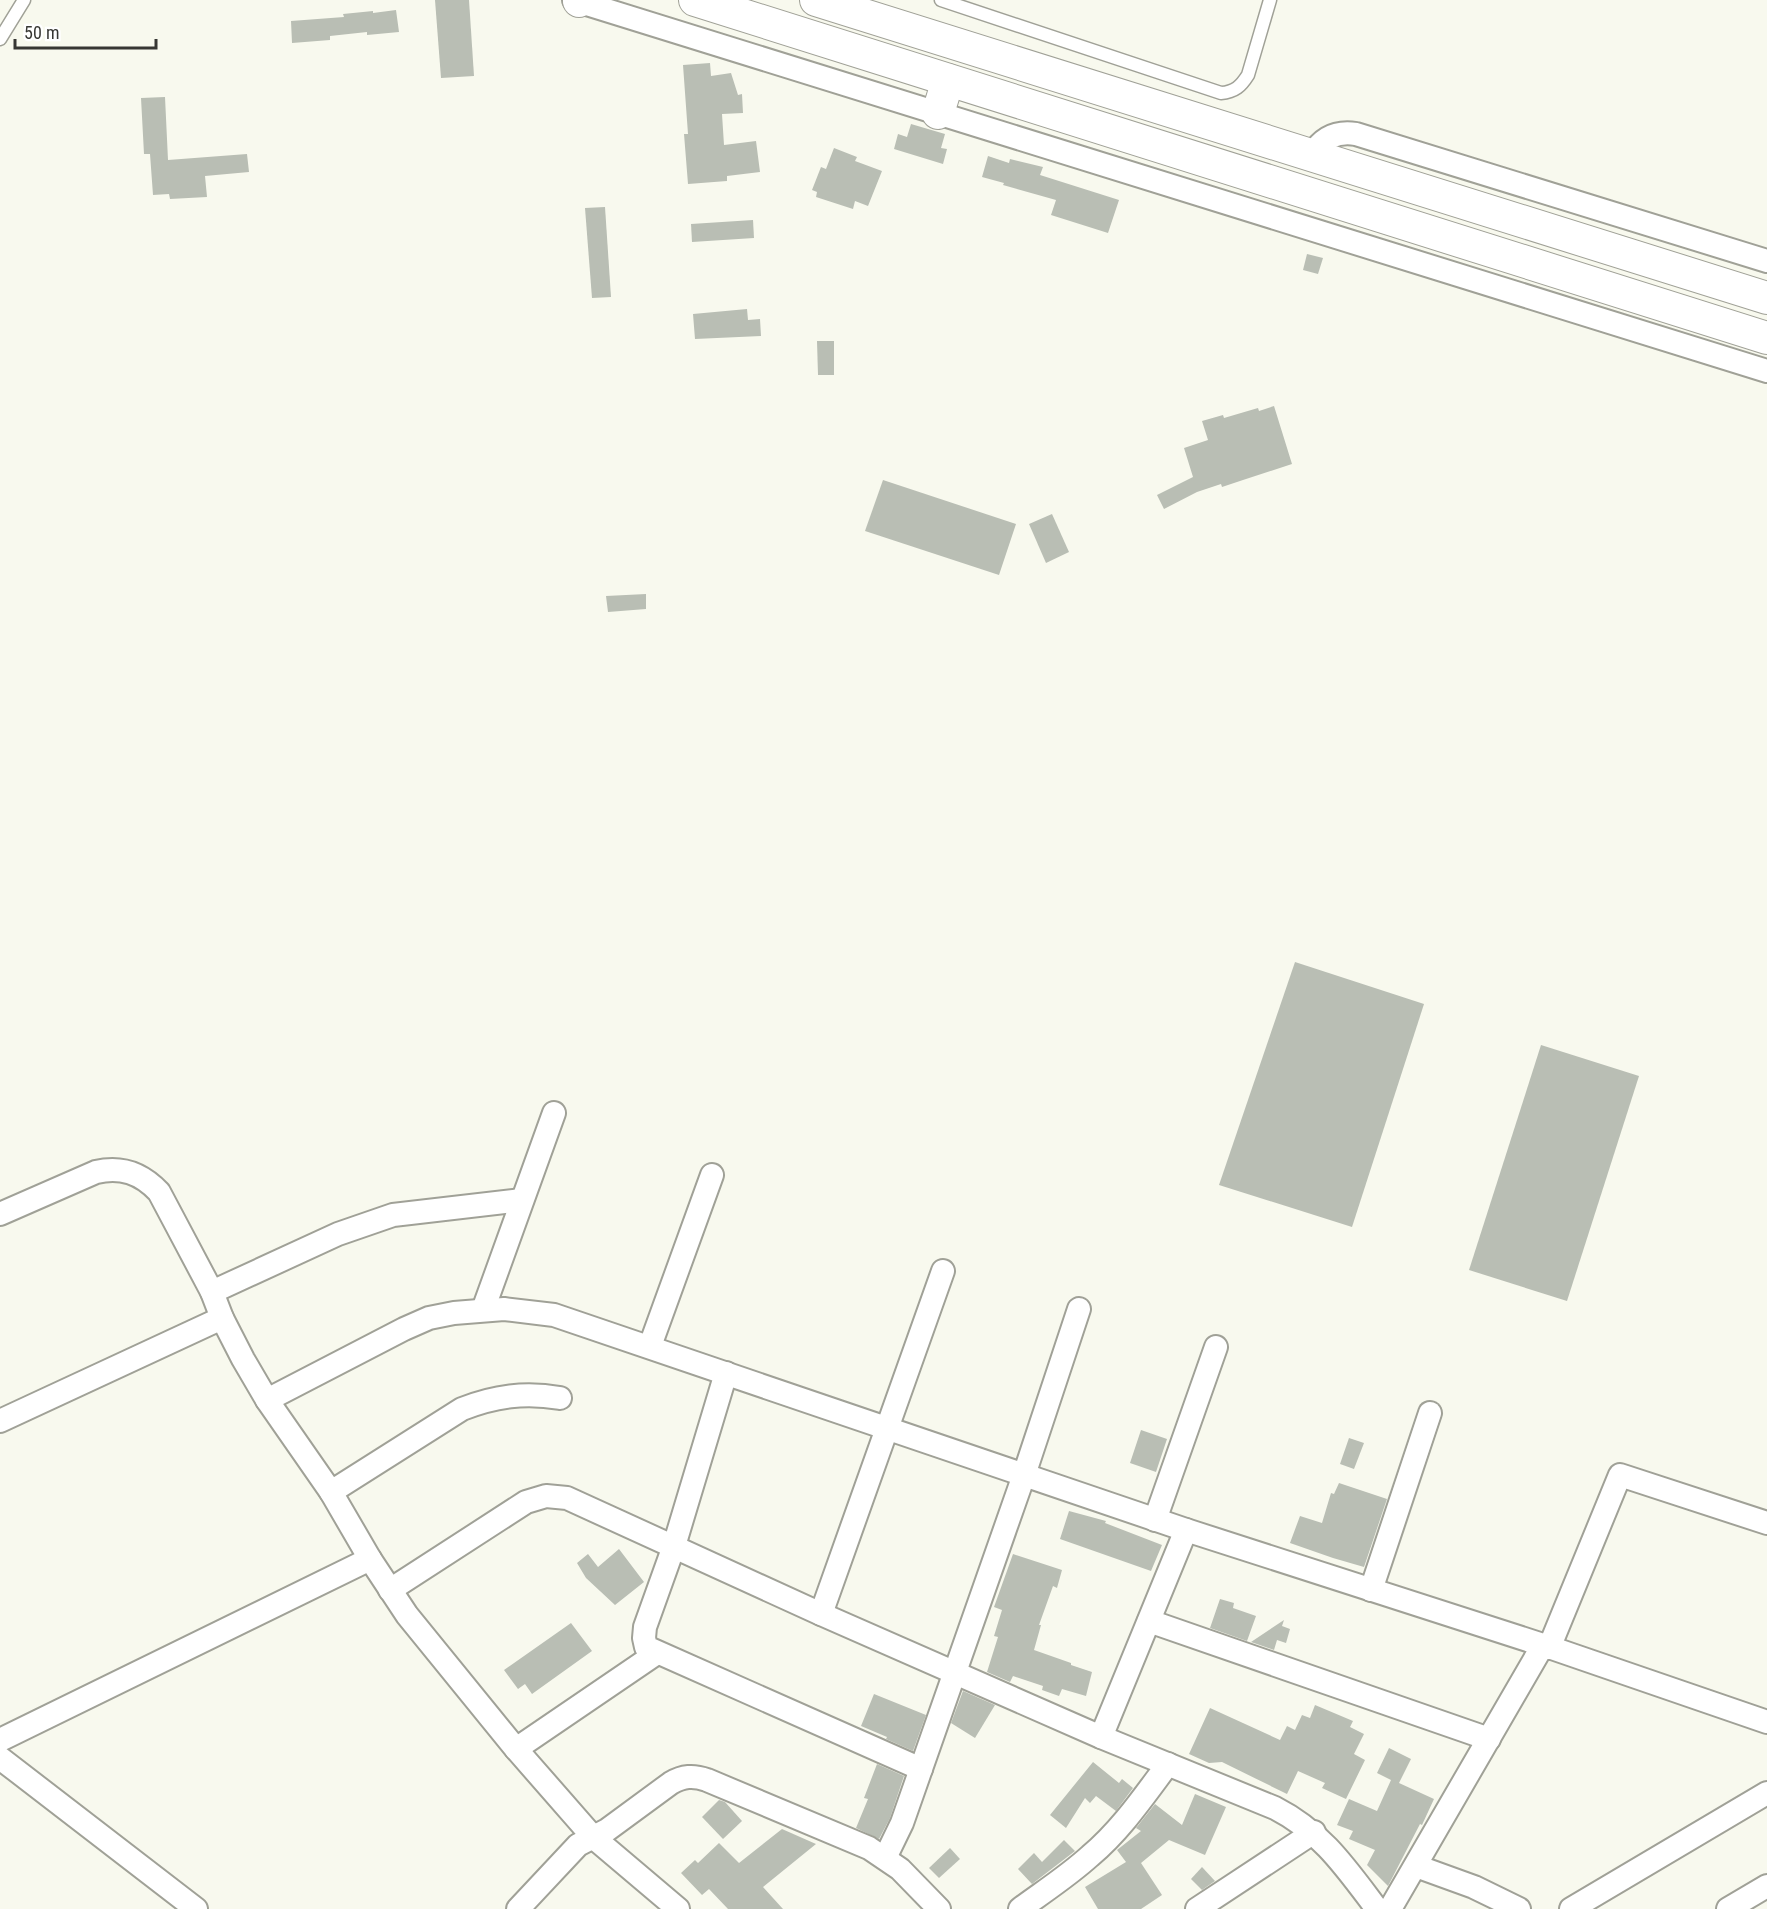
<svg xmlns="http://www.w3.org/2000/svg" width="1767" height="1909" viewBox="0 0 1767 1909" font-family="'Roboto Condensed',sans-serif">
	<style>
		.building { fill: #b9beb4 }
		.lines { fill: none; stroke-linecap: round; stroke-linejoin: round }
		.lane-casing { stroke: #a0a197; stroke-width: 15 }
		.street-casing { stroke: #a0a197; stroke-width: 26 }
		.secondary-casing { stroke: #a0a197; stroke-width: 34 }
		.lane { stroke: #fff; stroke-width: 12 }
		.street { stroke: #fff; stroke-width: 22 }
		.secondary { stroke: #fff; stroke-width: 32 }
	</style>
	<rect width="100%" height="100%" fill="#f8f9ee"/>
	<g class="building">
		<polygon points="435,0 469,0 474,76 441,78"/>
		<polygon points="396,10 399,32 367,35 367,32 330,36 330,40 292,43 291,21 344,17 343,14 373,11 373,13"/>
		<polygon points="710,63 711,76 731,73 738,95 742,94 743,113 722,114 724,145 756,141 760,172 727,176 727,181 688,184 684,134 688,134 683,65"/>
		<polygon points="165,97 168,160 247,154 249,172 205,176 207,197 170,199 169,194 153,195 150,154 144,154 141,98"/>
		<polygon points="911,124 945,134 941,148 947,149 943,164 894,149 898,134 907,137"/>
		<polygon points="834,148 857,157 855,161 882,171 868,206 855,201 853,209 816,197 817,192 812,190 821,167 826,169"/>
		<polygon points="988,156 1009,163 1010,159 1043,167 1040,175 1119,200 1108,233 1051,215 1056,200 1003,185 1004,183 982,177"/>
		<polygon points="605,207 611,297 592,298 585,208"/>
		<polygon points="753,220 754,238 692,242 691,224"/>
		<polygon points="1307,254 1323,258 1318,274 1303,270"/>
		<polygon points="747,309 748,320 760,319 761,336 695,339 693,314"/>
		<polygon points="817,341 834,341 834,375 818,375"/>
		<polygon points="1274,406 1292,464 1243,480 1222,487 1221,484 1197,492 1164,509 1157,495 1193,477 1184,448 1208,440 1202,421 1223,415 1224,418 1258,408 1259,411"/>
		<polygon points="883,480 1016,524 999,575 865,531"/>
		<polygon points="1052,514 1069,552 1046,563 1029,524"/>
		<polygon points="646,594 646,609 608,612 606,596"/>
		<polygon points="1295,962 1424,1004 1352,1227 1219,1185"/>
		<polygon points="1541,1045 1639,1076 1567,1301 1469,1270"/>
		<polygon points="1141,1430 1167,1439 1156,1472 1130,1463"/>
		<polygon points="1349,1438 1364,1443 1354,1469 1340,1464"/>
		<polygon points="1339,1483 1387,1499 1364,1567 1333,1558 1290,1543 1300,1516 1322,1523 1331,1493 1334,1494"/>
		<polygon points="1069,1511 1106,1521 1105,1523 1162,1545 1151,1571 1060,1539"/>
		<polygon points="619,1549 644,1582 615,1605 586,1578 577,1563 588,1554 598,1567"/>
		<polygon points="1013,1554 1062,1570 1057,1588 1053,1586 1039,1625 1041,1625 1034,1650 1071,1663 1071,1665 1092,1672 1086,1696 1062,1689 1059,1696 1042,1690 1043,1686 1013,1676 1010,1682 987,1672 998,1637 994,1636 1002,1610 994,1607"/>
		<polygon points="1220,1599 1234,1603 1233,1608 1256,1616 1247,1641 1210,1628"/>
		<polygon points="1284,1620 1282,1626 1290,1629 1286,1643 1277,1640 1274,1650 1251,1642"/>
		<polygon points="571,1623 592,1651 532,1694 525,1684 518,1689 504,1670"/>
		<polygon points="963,1691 995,1705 975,1738 951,1723"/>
		<polygon points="874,1694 926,1715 913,1751 886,1739 887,1737 861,1726"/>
		<polygon points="1315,1705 1353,1721 1350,1727 1364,1734 1354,1754 1365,1760 1346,1799 1322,1788 1325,1783 1298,1771 1287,1794 1222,1762 1209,1763 1189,1754 1210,1708 1280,1740 1287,1726 1295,1730 1302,1715 1310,1718"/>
		<polygon points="1389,1748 1411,1759 1399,1783 1434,1799 1422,1825 1420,1824 1388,1886 1367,1865 1375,1850 1349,1839 1353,1831 1337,1825 1349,1799 1377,1811 1391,1780 1377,1773"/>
		<polygon points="1093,1762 1119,1783 1122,1779 1133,1788 1116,1811 1096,1796 1090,1803 1085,1798 1066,1828 1050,1815"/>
		<polygon points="877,1764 904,1776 890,1818 879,1839 856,1828 868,1799 864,1798"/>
		<polygon points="1195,1794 1226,1807 1205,1855 1169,1840 1141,1863 1162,1895 1141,1909 1098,1909 1085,1887 1126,1862 1117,1850 1141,1831 1136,1828 1155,1804 1182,1825"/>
		<polygon points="719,1800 725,1802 742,1821 723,1839 702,1817"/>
		<polygon points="782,1829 816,1844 763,1887 783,1909 728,1909 709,1889 702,1895 681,1873 695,1860 698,1863 719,1843 739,1863"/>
		<polygon points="1064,1840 1075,1851 1032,1884 1018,1869 1034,1853 1042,1862"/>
		<polygon points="950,1848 960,1859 939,1878 929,1868"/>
		<polygon points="1202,1867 1215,1881 1202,1890 1191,1879"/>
	</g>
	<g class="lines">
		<g class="lane-casing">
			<g id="lane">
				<path d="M 941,0 L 1221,93 C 1235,92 1241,86 1248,75 L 1270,0"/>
				<polyline points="0,39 24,0"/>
			</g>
		</g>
		<g class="street-casing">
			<g id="street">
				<polyline points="574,0 1767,371"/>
				<path d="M 1312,155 C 1322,138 1336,131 1356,134 L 1767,261"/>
				<path d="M 0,1214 L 96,1172 C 121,1166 141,1173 159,1192 L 212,1292 L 222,1318 L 243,1359 L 267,1400 L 331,1492 L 370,1559 L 407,1615 L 516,1749 L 593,1837 L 678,1909"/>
				<polyline points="212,1292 338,1234 393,1215 522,1200"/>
				<polyline points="483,1310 554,1113"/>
				<polyline points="650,1346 712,1175"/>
				<polyline points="726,1373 674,1546 645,1627 644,1638 646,1647 921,1769"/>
				<polyline points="267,1400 404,1329 429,1318 454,1313 504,1309 554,1315 1186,1530 1543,1645 1767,1722"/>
				<polyline points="0,1421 222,1318"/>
				<path d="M 331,1492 L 462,1409 C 495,1396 525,1392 560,1398"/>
				<polyline points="1155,1520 1216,1347"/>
				<path d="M 390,1590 L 526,1502 L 546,1496 L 567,1498 L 821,1614 L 1101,1737 L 1275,1808 C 1322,1832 1346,1868 1377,1909"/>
				<polyline points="1371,1590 1430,1413"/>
				<polyline points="821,1614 943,1271"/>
				<polyline points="1149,1621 1489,1739"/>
				<polyline points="1549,1648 1620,1475 1767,1523"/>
				<polyline points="1101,1737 1186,1530"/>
				<polyline points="0,1740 370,1559"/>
				<polyline points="516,1749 657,1653"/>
				<polyline points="0,1758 196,1909"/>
				<polyline points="885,1858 902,1823 1024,1475 1079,1309"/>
				<polyline points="1416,1866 1474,1887 1519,1909"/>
				<path d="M 518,1909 L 578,1845 L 607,1830 L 671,1783 C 683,1776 693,1775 707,1780 L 869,1848 L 900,1869 L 939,1909"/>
				<path d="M 1020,1909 C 1043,1892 1068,1876 1090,1856 C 1121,1830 1144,1796 1168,1764"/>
				<polyline points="1197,1909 1314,1832"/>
				<polyline points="1390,1909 1543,1645"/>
				<polyline points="1571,1909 1767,1793"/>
				<polyline points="1728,1909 1767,1886"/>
			</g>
		</g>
		<g class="secondary-casing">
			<g id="secondary">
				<polyline points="695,0 1767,338"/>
				<polyline points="816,0 1767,298"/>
				<polyline points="579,1 579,0"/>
				<polyline points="938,113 948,80"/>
			</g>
		</g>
		<use href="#lane" class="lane"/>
		<use href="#street" class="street"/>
		<use href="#secondary" class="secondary"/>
	</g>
	<path d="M15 39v9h141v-9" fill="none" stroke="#373733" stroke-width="3"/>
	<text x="24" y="39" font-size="18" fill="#373733" stroke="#ffffff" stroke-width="4.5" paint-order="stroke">50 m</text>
</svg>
